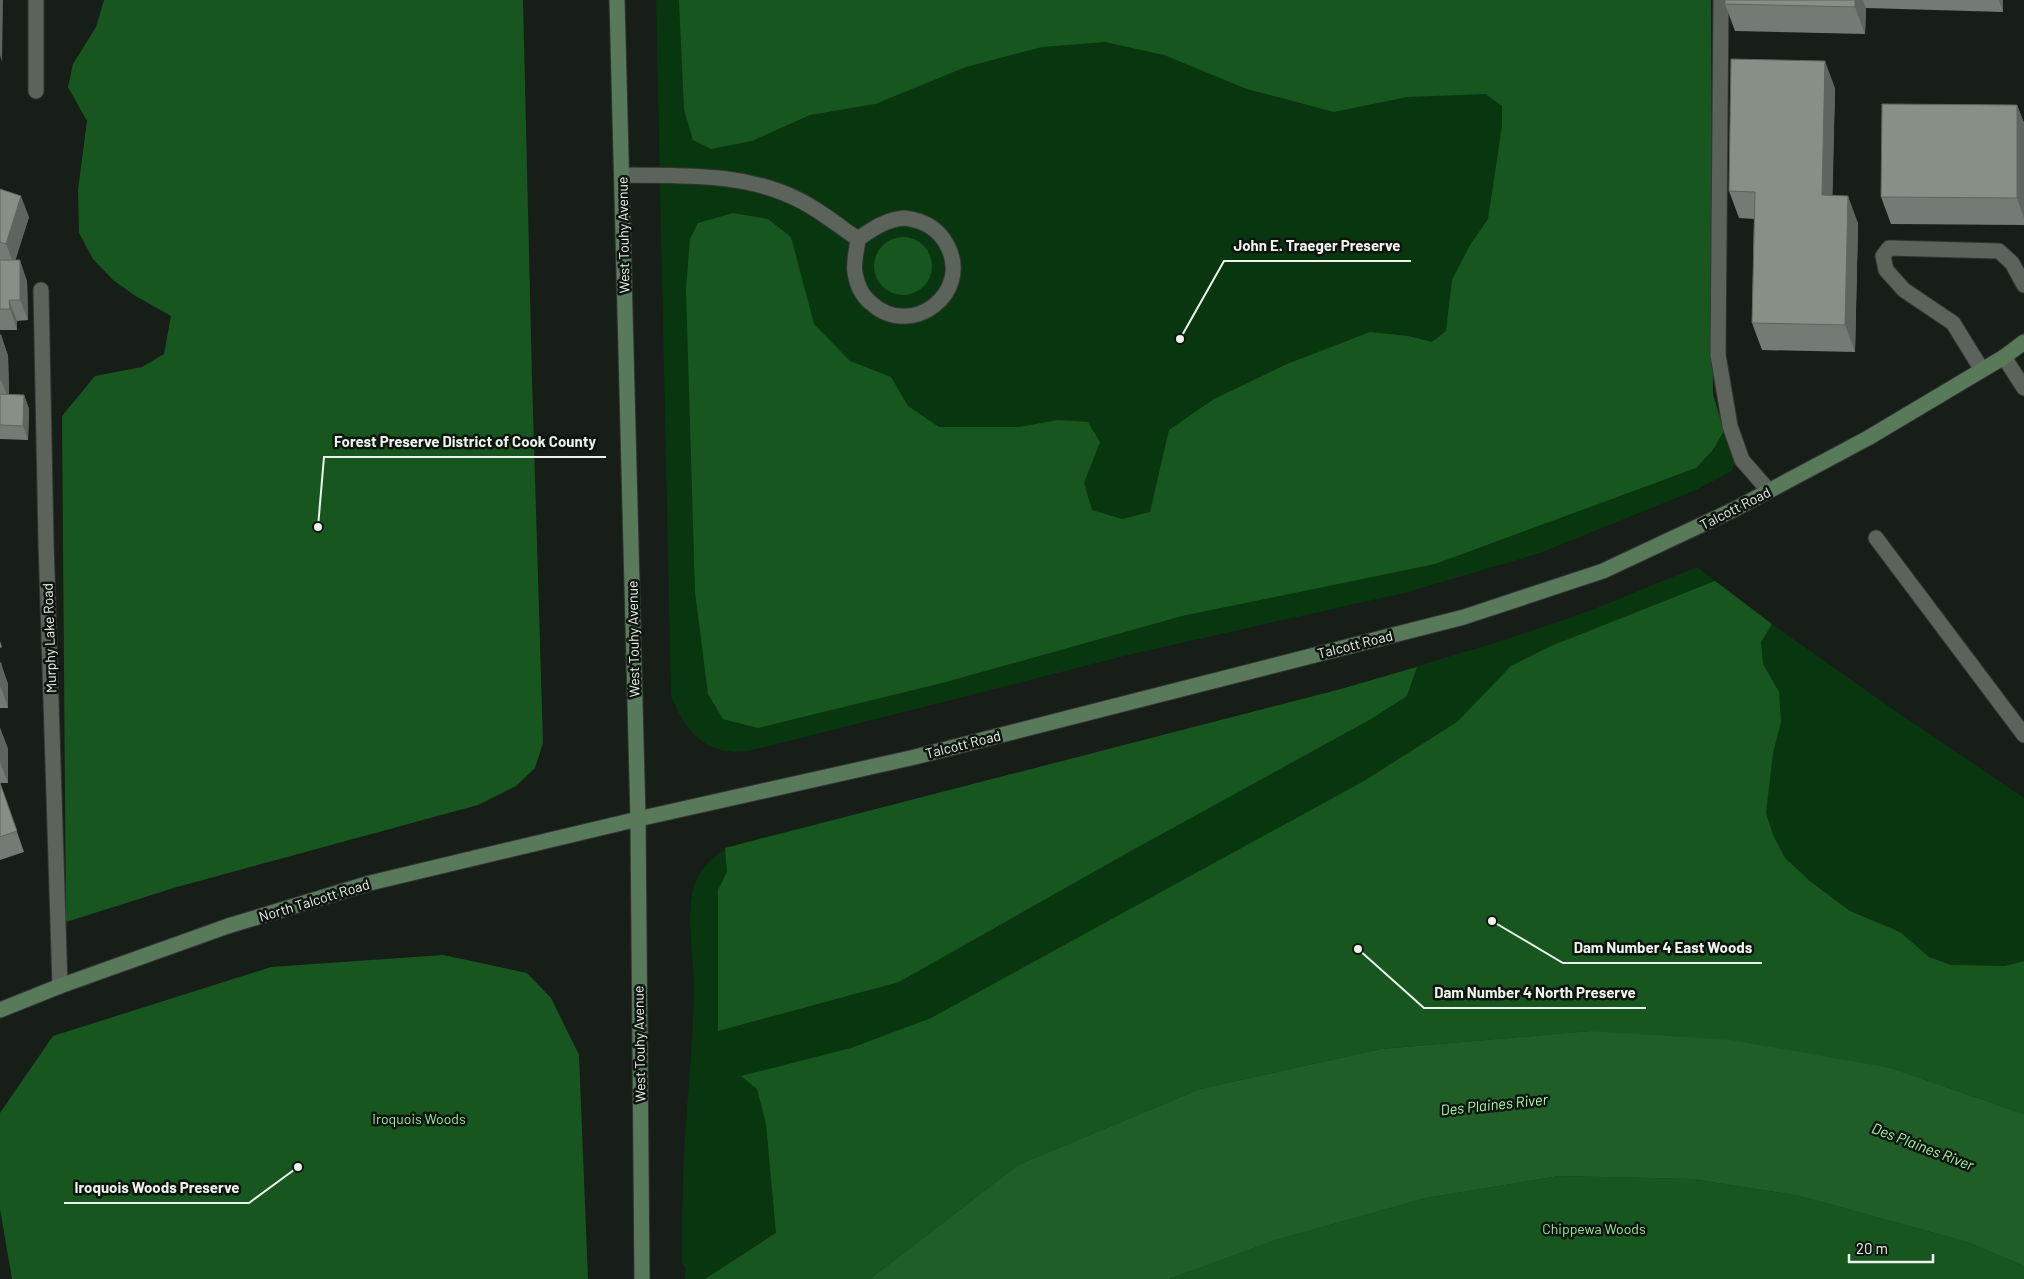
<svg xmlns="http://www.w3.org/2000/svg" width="2024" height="1279" viewBox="0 0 2024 1279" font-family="Barlow,sans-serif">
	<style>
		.green { fill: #08360f }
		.forest { fill: #17571f }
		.water { fill: #1f5e26 }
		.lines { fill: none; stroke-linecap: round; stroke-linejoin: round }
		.service-casing { stroke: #323633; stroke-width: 17 }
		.minor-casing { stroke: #323633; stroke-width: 17 }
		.secondary-casing { stroke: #323633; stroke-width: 17 }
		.service { stroke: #5b635b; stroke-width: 15 }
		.minor { stroke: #5b635b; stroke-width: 15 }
		.secondary { stroke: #59795b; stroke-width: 15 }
		.wall { fill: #747b74 }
		.shaded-wall { fill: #5e645e }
		.building { fill: #878f87; stroke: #5e645e }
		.labels { text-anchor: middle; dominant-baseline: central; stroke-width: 5; stroke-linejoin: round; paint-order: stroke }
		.street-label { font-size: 14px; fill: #edf2ed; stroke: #0e140e }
		.park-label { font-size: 14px; fill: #96eb99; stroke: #0e140e }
		.water-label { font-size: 15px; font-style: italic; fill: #a3f9a6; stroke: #0e140e }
		.leader { fill: none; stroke: #edf2ed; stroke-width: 2 }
		.callout-dot { fill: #edf2ed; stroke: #0e140e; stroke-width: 2 }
		.callout-label { font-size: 15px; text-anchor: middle; font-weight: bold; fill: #edf2ed; stroke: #0e140e; stroke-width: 5; stroke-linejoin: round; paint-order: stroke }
	</style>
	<rect width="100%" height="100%" fill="#171d17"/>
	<g class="green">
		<path d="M 656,0 L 1698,0 L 1696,467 L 1713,450 L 1724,431 L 1735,463 L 1732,471 L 1696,490 L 1540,553 L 1408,592 L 1128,655 L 765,747 C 755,749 744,752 734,752 C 699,750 683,725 671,696 Z"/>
		<path d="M 1697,567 L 1772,624 L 1894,710 L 2024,798 L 2024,1279 L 685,1279 L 686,1269 L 682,1264 C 682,1227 682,1190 684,1154 C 687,1100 693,1045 694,991 C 695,957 681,901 701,872 C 720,843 749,842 780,833 L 1129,747 L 1341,689 L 1501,641 L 1589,611 Z"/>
	</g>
	<g class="forest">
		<polygon points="104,0 523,0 532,378 543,743 535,768 516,786 478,805 177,887 66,922 62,416 95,376 142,367 164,354 171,316 134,295 113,280 93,259 79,233 78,190 87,121 68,87 73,64 96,27"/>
		<polygon points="679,0 1711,0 1713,394 1724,431 1713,450 1696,468 1435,564 1182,616 946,682 758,728 723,719 708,694 695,592 686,289 690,239 698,223 733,213 768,219 791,237 814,324 850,361 891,377 908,406 939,427 1019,427 1058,420 1088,422 1100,442 1084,483 1092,510 1122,519 1150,512 1169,430 1214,399 1287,364 1370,332 1408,336 1432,342 1446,331 1452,280 1470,245 1488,219 1502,126 1502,106 1486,94 1407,97 1334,112 1247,89 1164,55 1105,42 1042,47 966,67 875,104 810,115 752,141 711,149 693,140 684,109"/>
		<circle cx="903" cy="266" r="29"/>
		<polygon points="1715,581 1772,624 1761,642 1763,664 1779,692 1781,722 1773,753 1766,813 1773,835 1785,858 1811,882 1850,911 1900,932 1929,957 1951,965 2005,966 2024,961 2024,1114 1891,1068 1590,1031 1381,1049 1200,1089 1018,1165 870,1279 705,1279 776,1233 766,1124 757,1089 741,1076 851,1048 931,1018 1364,781 1457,722 1511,666 1551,646"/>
		<polygon points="1417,667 1407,696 1371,719 1129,852 899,982 718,1031 718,890 727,872 725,848 1341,689"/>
		<polygon points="443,955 527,973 551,998 579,1055 588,1279 12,1279 0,1209 0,1113 53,1036 271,967"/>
		<polygon points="1559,1176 1692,1179 1800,1196 1967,1242 2024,1266 2024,1279 1169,1279 1276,1240 1426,1198"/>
	</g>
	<polygon class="water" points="1590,1031 1731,1040 1891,1068 2024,1114 2024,1266 1967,1242 1800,1196 1692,1179 1559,1176 1426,1198 1276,1240 1169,1279 870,1279 1018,1165 1200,1089 1381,1049"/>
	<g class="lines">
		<g class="service-casing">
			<g id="service">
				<polyline points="1721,0 1718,355 1730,426 1742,460 1769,491"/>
				<path d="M 622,175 C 682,176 746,172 801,201 C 821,211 840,227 858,239"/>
				<path d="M 904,218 C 923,220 938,228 947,245 C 973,293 911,340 871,303 C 862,296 857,285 855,273 C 853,263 857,250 858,239 C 874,228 885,220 904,218 Z"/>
				<polyline points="1982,370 1953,323 1904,290 1886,270 1883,256 1889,248 1999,251 2012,263 2024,285"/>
				<polyline points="1876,538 2024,735"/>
			</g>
		</g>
		<g class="minor-casing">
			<g id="minor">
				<polyline points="36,0 36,91"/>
				<polyline points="41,290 46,542 60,986"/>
				<polyline points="2004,357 2024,388"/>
			</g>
		</g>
		<g class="secondary-casing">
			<g id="secondary">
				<polyline points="617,0 638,819 642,1279"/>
				<polyline points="0,1010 60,986 228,926 370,883 638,819 915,757 1464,617 1603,571 1733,510 1868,438 2004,357 2024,342"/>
			</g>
		</g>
		<use href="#service" class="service"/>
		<use href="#minor" class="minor"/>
		<use href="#secondary" class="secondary"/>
	</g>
	<g class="wall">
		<polygon points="1725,0 2003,0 2003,12 1866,8 1865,34 1735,31 1725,4"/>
		<polygon points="1835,88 1832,195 1858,223 1855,352 1762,350 1752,323 1754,219 1739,218 1729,191"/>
		<polygon points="2017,105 2024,123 2024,225 1891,224 1881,197"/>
		<polygon points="0,189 29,217 15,260 27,281 28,320 17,321 17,330 0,330"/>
		<polygon points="0,335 1,335 8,356 9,395 24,395 29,409 28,440 0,439"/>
		<polygon points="0,641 2,647 0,648"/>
		<polygon points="0,663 8,684 8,708 0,708"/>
		<polygon points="0,728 8,749 8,783 0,783 24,852 0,860"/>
	</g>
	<g class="shaded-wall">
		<polygon points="0,0 3,0 2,62 0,55"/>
		<polygon points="1855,0 1863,0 1866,8 1865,34 1855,7"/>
		<polygon points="1999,0 2003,0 2003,12"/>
		<polygon points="1825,61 1835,88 1832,222 1822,195"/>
		<polygon points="2017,105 2024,123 2024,218 2017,198"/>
		<polygon points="21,196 29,217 14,265 6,244"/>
		<polygon points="1848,196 1858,223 1855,352 1845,325"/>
		<polygon points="20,260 27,281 28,320 20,300"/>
		<polygon points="9,300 17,321 17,330 10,309"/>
		<polygon points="1,335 8,356 9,400 1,380"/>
		<polygon points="24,395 29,409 28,440 23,426"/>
		<polygon points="1,663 8,684 8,708 1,687"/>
		<polygon points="0,728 8,749 8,783 0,762"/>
	</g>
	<g class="building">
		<polygon points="1725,0 1855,0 1855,7 1725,4"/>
		<polygon points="1731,59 1825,61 1822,195 1848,196 1845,325 1752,323 1755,192 1729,191"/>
		<polygon points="1882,104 2017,105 2017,198 1881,197"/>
		<polygon points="0,189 21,196 6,244 0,242"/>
		<polygon points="0,260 20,260 20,300 9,300 10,309 0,309"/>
		<rect x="0" y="335" width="1" height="45"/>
		<polygon points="0,394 24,395 23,426 0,425"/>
		<rect x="0" y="663" width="1" height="24"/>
		<polygon points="0,783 17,831 0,837"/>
	</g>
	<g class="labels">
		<g class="street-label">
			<text transform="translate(623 235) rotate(-91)">West Touhy Avenue</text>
			<text transform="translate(1735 508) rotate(-27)">Talcott Road</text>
			<text transform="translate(49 638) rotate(-92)">Murphy Lake Road</text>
			<text transform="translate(633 639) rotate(-91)">West Touhy Avenue</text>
			<text transform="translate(1355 644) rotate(-14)">Talcott Road</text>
			<text transform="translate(963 744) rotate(-14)">Talcott Road</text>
			<text transform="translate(314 900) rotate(-17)">North Talcott Road</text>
			<text transform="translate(639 1044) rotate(-91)">West Touhy Avenue</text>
		</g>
		<g class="park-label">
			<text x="419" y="1118">Iroquois Woods</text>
			<text x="1594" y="1228">Chippewa Woods</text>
		</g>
		<g class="water-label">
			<text transform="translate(1494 1104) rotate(-6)">Des Plaines River</text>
			<text transform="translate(1923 1146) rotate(21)">Des Plaines River</text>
		</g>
	</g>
	<path class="leader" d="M1180 339L1224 261H1411M318 527L324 457H606M1492 921L1563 963H1762M1358 949L1424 1008H1646M298 1167L249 1203H64"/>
	<g class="callout-dot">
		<circle cx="1180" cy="339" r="5"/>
		<circle cx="318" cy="527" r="5"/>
		<circle cx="1492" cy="921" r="5"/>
		<circle cx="1358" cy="949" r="5"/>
		<circle cx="298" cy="1167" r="5"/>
	</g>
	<g class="callout-label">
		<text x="1317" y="251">John E. Traeger Preserve</text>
		<text x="465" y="447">Forest Preserve District of Cook County</text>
		<text x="1663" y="953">Dam Number 4 East Woods</text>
		<text x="1535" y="998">Dam Number 4 North Preserve</text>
		<text x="157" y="1193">Iroquois Woods Preserve</text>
	</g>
	<path d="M1849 1254v8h84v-8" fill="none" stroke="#edf2ed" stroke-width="2.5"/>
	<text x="1856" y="1254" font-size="15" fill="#edf2ed" stroke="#0e140e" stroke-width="4" paint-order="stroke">20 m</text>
</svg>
